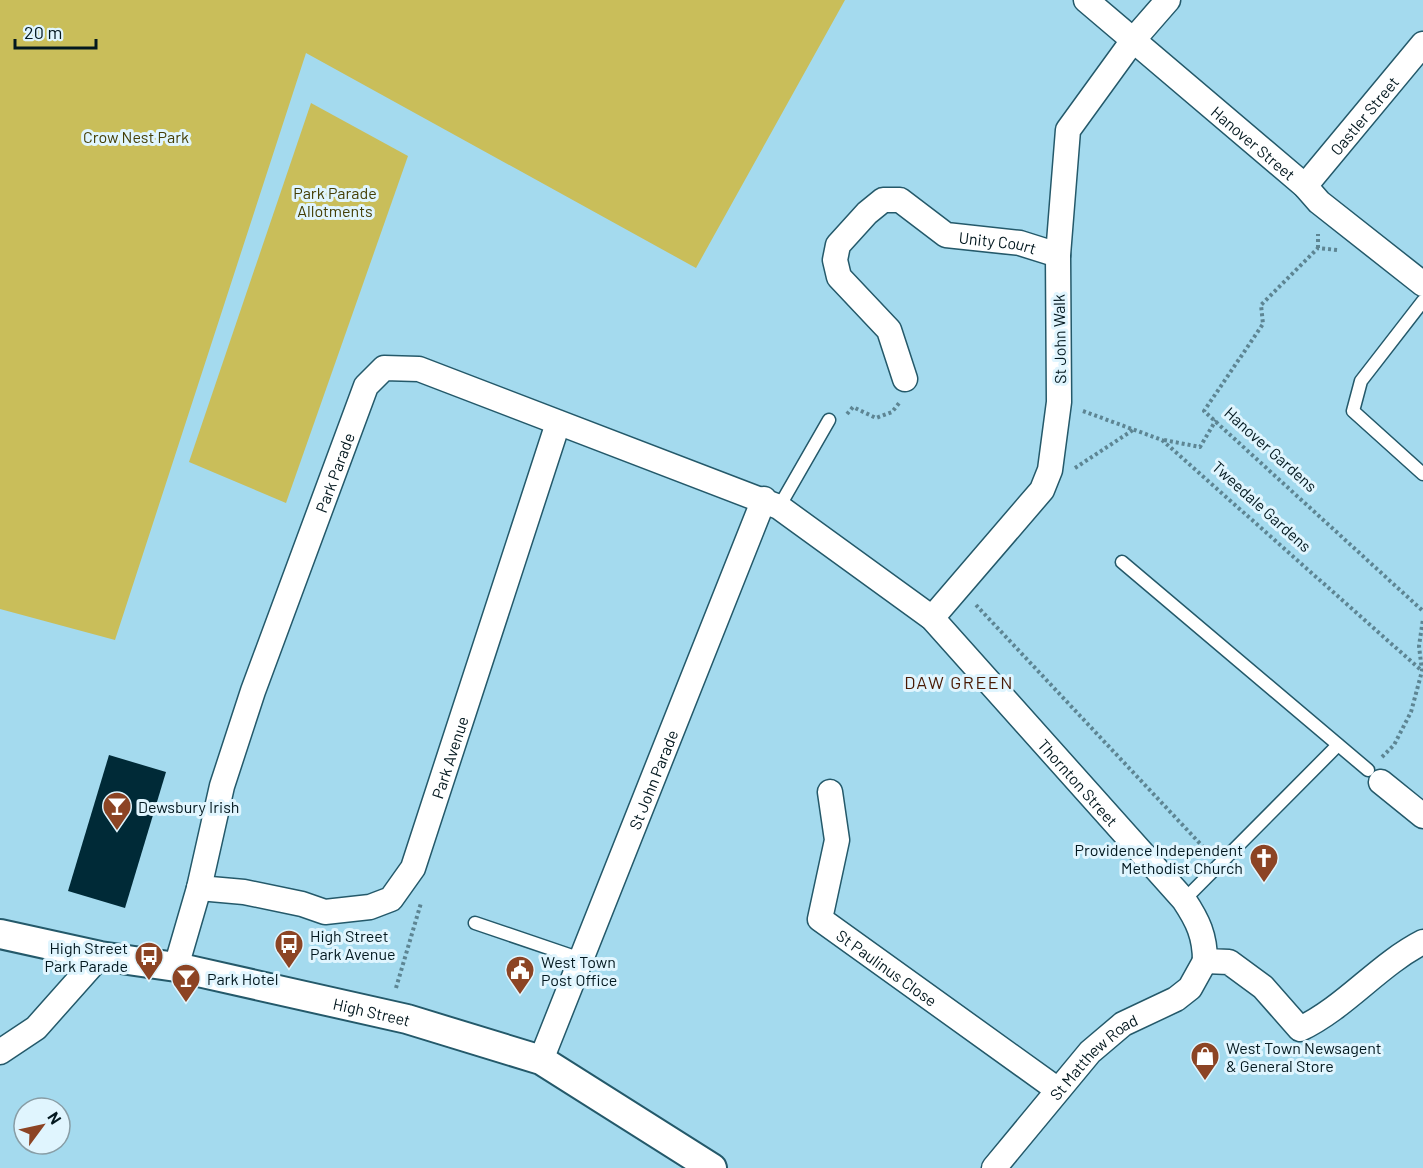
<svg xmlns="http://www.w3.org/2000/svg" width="1423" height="1168" viewBox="0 0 1423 1168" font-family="Barlow,sans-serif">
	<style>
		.green { fill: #c9be5a }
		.building { fill: #002a37 }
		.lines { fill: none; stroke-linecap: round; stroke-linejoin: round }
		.service-casing { stroke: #24596a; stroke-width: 15 }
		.minor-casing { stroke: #24596a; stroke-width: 27 }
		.tertiary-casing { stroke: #24596a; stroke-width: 32 }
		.path { stroke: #5d8593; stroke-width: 4; stroke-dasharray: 3 3; stroke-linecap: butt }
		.service { stroke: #fff; stroke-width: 12 }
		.minor { stroke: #fff; stroke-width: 24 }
		.tertiary { stroke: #fff; stroke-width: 28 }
		.labels { text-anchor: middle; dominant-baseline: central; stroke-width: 6; stroke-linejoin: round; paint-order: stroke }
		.street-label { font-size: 16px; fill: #03181f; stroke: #e0f5fe }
		.park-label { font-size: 16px; fill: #443e05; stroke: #e0f5fe }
		.poi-label { font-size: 16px; fill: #03181f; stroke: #e0f5fe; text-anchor: start }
		.neighbourhood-label { font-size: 18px; letter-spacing: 1.5px; fill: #491903; stroke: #e0f5fe }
	</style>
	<rect width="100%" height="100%" fill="#a4daee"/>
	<g class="green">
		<polygon points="0,0 845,0 696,268 306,53 115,640 0,609"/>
		<polygon points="311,103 408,156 286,503 189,462"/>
	</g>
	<polygon class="building" points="109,755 166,772 125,908 68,891"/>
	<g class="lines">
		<g class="service-casing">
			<g id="service">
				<polyline points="1423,301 1361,381 1353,411 1423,474"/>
				<polyline points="779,507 829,420"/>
				<polyline points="1122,562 1368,770"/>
				<polyline points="1184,900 1338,745"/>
				<polyline points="475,923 581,959"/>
			</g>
		</g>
		<g class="minor-casing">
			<g id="minor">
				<path id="s1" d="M 1086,0 L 1305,186 L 1319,202 L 1423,284"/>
				<path id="s2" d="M 1305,186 L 1423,44"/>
				<path id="s3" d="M 905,379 L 889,330 L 839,277 L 835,260 L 838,245 L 867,213 L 883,200 L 900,200 L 946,235 L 1020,243 L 1058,255"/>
				<polyline points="932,618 1042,490 1050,470 1059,402 1058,255 1068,130 1134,39 1168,0"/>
				<polyline points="1381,782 1423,816"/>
				<path id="s4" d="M 830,792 L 837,840 L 820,919 L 1058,1090"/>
				<path id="s5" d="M 199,888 L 244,892 L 302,904 L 325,912 L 370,907 L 391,899 L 413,868 L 558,423"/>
				<path id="s6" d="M 176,967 L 199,888 L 222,786 L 253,691 L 366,386 L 384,368 L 419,369 L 779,507 L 932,618 L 1184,900 C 1198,921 1205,936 1205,961 L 1229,962 L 1263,987 L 1300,1029 C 1346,1007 1378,965 1423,942"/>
				<polyline points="0,1052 36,1028 100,956"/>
				<path id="s7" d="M 541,1060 L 764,499"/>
				<path id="s8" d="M 994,1168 L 1090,1052 L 1123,1024 L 1176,999 L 1190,988 L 1205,961"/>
			</g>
		</g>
		<g class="tertiary-casing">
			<g id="tertiary">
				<path id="s9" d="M 0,934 L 100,956 L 176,967 L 407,1019 L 541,1060 L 712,1168"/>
			</g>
		</g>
		<g class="path">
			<polyline points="1318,248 1318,234"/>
			<polyline points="1337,250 1318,248 1261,305 1263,324 1204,411 1423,611"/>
			<polyline points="1083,411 1162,440 1422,671"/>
			<polyline points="847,414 853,407 876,418 892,412 900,402"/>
			<polyline points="1164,440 1200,447 1216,420"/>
			<polyline points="1075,468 1133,430"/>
			<polyline points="976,605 1207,851"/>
			<polyline points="1382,757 1394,745 1411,712 1422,671 1419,646 1423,619"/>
			<polyline points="396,988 421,903"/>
		</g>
		<use href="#service" class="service"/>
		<use href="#minor" class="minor"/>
		<use href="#tertiary" class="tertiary"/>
	</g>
	<defs>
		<g id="bar-pin" transform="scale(1.5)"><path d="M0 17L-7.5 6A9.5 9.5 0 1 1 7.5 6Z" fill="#8c4424" stroke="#e0f5fe"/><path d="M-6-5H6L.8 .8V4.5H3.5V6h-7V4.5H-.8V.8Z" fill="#fff"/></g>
		<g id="church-pin" transform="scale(1.5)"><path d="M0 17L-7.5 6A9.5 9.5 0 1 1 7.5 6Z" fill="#8c4424" stroke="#e0f5fe"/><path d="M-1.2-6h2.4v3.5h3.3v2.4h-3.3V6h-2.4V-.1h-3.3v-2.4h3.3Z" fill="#fff"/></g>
		<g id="bus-pin" transform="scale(1.5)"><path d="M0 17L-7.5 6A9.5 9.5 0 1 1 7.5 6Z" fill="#8c4424" stroke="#e0f5fe"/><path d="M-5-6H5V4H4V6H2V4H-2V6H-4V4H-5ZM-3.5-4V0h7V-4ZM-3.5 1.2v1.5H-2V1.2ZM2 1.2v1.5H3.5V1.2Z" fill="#fff"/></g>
		<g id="civic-pin" transform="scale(1.5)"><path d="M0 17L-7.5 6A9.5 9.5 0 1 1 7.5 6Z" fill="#8c4424" stroke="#e0f5fe"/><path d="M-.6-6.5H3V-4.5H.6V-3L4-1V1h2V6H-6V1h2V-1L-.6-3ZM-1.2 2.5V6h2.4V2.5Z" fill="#fff"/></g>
		<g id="shop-pin" transform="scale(1.5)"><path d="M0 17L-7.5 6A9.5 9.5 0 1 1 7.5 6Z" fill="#8c4424" stroke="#e0f5fe"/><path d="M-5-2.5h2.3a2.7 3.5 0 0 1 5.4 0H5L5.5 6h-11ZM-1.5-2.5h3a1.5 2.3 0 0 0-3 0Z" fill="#fff"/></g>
	</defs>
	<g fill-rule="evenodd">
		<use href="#bar-pin" x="117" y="806"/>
		<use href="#church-pin" x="1264" y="858"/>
		<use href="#bus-pin" x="289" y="944"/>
		<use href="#bus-pin" x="149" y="956"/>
		<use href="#civic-pin" x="520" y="970"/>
		<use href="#bar-pin" x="186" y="978"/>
		<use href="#shop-pin" x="1205" y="1056"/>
	</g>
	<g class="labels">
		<g class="street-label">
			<text stroke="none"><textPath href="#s2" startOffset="92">Oastler Street</textPath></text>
			<text stroke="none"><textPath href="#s1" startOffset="220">Hanover Street</textPath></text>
			<text stroke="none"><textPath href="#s3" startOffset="348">Unity Court</textPath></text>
			<text transform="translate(1059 339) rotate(-91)">St John Walk</text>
			<text transform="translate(1271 449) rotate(42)">Hanover Gardens</text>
			<text stroke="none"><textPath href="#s6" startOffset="520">Park Parade</textPath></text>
			<text transform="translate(1262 506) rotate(42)">Tweedale Gardens</text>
			<text stroke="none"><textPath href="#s5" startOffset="351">Park Avenue</textPath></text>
			<text stroke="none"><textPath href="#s7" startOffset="302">St John Parade</textPath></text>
			<text stroke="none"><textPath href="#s6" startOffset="1467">Thornton Street</textPath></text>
			<text stroke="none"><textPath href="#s4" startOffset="212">St Paulinus Close</textPath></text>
			<text stroke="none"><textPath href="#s9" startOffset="380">High Street</textPath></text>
			<text stroke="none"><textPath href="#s8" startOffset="150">St Matthew Road</textPath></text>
		</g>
		<g class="park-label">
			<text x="136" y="136">Crow Nest Park</text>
			<text x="335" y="192">Park Parade<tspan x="335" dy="18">Allotments</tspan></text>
		</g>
		<g class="poi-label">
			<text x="138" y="806">Dewsbury Irish</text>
			<text x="1243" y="849" text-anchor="end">Providence Independent<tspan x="1243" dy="18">Methodist Church</tspan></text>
			<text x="310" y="935">High Street<tspan x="310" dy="18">Park Avenue</tspan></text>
			<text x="128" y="947" text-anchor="end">High Street<tspan x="128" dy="18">Park Parade</tspan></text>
			<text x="541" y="961">West Town<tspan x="541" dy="18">Post Office</tspan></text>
			<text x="207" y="978">Park Hotel</text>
			<text x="1226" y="1047">West Town Newsagent<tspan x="1226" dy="18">&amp; General Store</tspan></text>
		</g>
		<g class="neighbourhood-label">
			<text x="959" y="682">DAW GREEN</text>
		</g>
	</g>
	<g transform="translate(42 1126) rotate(57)"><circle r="28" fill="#e0f5fe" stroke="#889da5" stroke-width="1.5"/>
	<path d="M0-4.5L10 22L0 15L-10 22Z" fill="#8c4424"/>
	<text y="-9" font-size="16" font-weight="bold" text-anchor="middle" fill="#03181f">N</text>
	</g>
	<path d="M15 39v9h81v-9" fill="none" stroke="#03181f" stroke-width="3"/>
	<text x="24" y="39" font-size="18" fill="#03181f" stroke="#e0f5fe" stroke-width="4.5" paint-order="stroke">20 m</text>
</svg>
